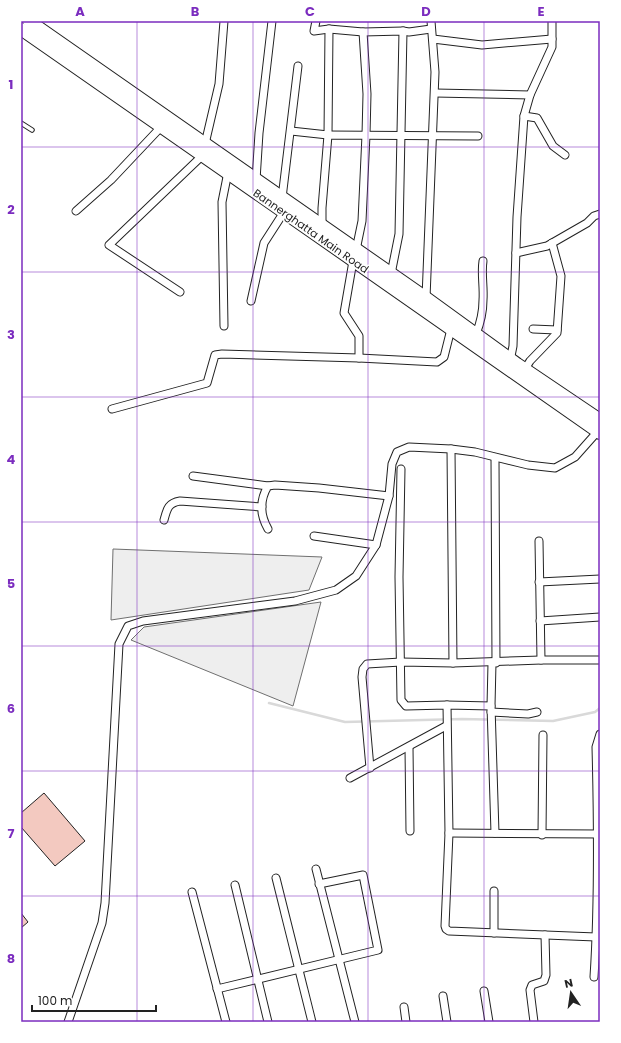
<svg xmlns="http://www.w3.org/2000/svg" width="621" height="1043" viewBox="0 0 621 1043" font-family="Poppins,sans-serif">
	<style>
		.green { fill: #eee; stroke: #6f6f6f }
		.lines { fill: none; stroke-linecap: round; stroke-linejoin: round }
		.stream { stroke: #d9d9d9; stroke-width: 2.5 }
		.building { fill: #f3c9c0; stroke: #222 }
		.service-casing { stroke: #222; stroke-width: 5.5 }
		.minor-casing { stroke: #222; stroke-width: 9 }
		.primary-casing { stroke: #222; stroke-width: 14 }
		.service { stroke: #fff; stroke-width: 3.5 }
		.minor { stroke: #fff; stroke-width: 7 }
		.primary { stroke: #fff; stroke-width: 12 }
		.grid { fill: none; stroke: #7b2cbf; stroke-width: 1; stroke-opacity: 0.55 }
		.labels { text-anchor: middle; dominant-baseline: central; stroke-width: 3; stroke-linejoin: round; paint-order: stroke }
		.street-label { font-size: 11px; fill: #222; stroke: #fff }
		.neatline { fill: none; stroke: #7b2cbf; stroke-width: 1.5 }
		.grid-label { font-size: 13px; text-anchor: middle; font-weight: bold; fill: #7b2cbf }
	</style>
	<rect width="100%" height="100%" fill="#fff"/>
	<g class="green">
		<polygon points="113,549 322,557 309,590 111,620"/>
		<polygon points="321,602 293,706 131,640 144,627"/>
	</g>
	<g class="lines">
		<polyline class="stream" points="269,703 345,722 462,719 553,721 595,712 600,708"/>
	</g>
	<g class="building">
		<polygon points="44,793 85,841 55,866 21,827 21,813"/>
		<polygon points="21,913 28,922 21,928"/>
	</g>
	<g class="lines">
		<g class="service-casing">
			<polyline id="service" points="21,123 32,130"/>
		</g>
		<g class="minor-casing">
			<g id="minor">
				<polyline points="316,21 314,31 329,29 363,32 403,31 409,32 431,29"/>
				<polyline points="433,39 482,45 552,39"/>
				<polyline points="435,93 530,95"/>
				<polyline points="524,116 537,118 553,146 565,155"/>
				<polyline points="291,131 328,135 329,29"/>
				<polyline points="205,144 219,84 224,21"/>
				<polyline points="256,180 259,133 272,21"/>
				<polyline points="282,198 298,66"/>
				<polyline points="76,211 111,180 161,127"/>
				<polyline points="322,226 322,208 328,135 478,136"/>
				<polyline points="356,250 362,221 366,135 367,94 363,32"/>
				<polyline points="516,253 547,246 587,223 594,216 600,214"/>
				<polyline points="353,261 344,313 359,336 359,358"/>
				<polyline points="391,274 399,234 403,31"/>
				<polyline points="180,292 109,245 203,155"/>
				<polyline points="426,298 435,72 431,21"/>
				<polyline points="251,301 264,243 284,212"/>
				<polyline points="224,326 222,202 228,172"/>
				<polyline points="533,329 557,330"/>
				<path d="M 476,334 C 480,324 483,311 483,300 C 484,287 481,274 483,261"/>
				<polyline points="510,361 513,346 517,217 524,116 530,95 552,47 552,21"/>
				<polyline points="525,369 530,361 557,333 561,276 552,243"/>
				<polyline points="112,409 207,383 215,355 222,354 359,358 437,362 444,357 451,329"/>
				<polyline points="451,449 453,663"/>
				<polyline points="495,458 496,663"/>
				<polyline points="401,469 399,577 401,700 406,706 447,705 491,706 492,663"/>
				<polyline points="193,476 268,486"/>
				<path d="M 164,520 C 167,509 168,503 180,501 L 262,507"/>
				<path d="M 268,529 C 260,515 259,501 268,486 L 275,485 L 319,488 L 389,496"/>
				<polyline points="314,536 376,545"/>
				<polyline points="539,541 541,660"/>
				<polyline points="539,582 600,579"/>
				<polyline points="540,621 600,617"/>
				<polyline points="447,705 449,833 445,926 446,929 449,931 596,937"/>
				<polyline points="491,706 495,833"/>
				<polyline points="491,712 528,714 537,712"/>
				<polyline points="409,747 410,831"/>
				<polyline points="370,768 362,677 363,669 367,664 401,662 453,663 541,660 600,660"/>
				<polyline points="350,778 446,726"/>
				<polyline points="449,833 600,834"/>
				<polyline points="542,835 543,735"/>
				<polyline points="316,869 355,1022"/>
				<polyline points="276,878 312,1022"/>
				<polyline points="235,885 268,1022"/>
				<polyline points="494,891 494,933"/>
				<polyline points="192,892 226,1022"/>
				<path d="M 594,977 C 599,900 598,824 596,747 L 600,734"/>
				<polyline points="217,989 378,950 363,875 319,884"/>
				<polyline points="484,991 489,1022"/>
				<polyline points="443,996 447,1022"/>
				<polyline points="404,1007 406,1022"/>
				<polyline points="68,1022 102,923 105,903 119,644 128,626 143,621 295,601 336,590 356,576 376,545 389,496 392,464 397,452 409,447 451,449 475,452 528,465 555,468 575,457 599,430"/>
				<polyline points="534,1022 530,990 532,985 544,981 546,975 545,935"/>
			</g>
		</g>
		<g class="primary-casing">
			<g id="primary">
				<polyline points="29,21 426,298 517,364 600,420"/>
				<polyline points="21,29 321,238 600,433"/>
			</g>
		</g>
		<use href="#service" class="service"/>
		<use href="#minor" class="minor"/>
		<use href="#primary" class="primary"/>
	</g>
	<path class="grid" d="M 137,21 L 137,1022M 253,21 L 253,1022M 368,21 L 368,1022M 484,21 L 484,1022M 21,147 L 600,147M 21,272 L 600,272M 21,397 L 600,397M 21,522 L 600,522M 21,646 L 600,646M 21,771 L 600,771M 21,896 L 600,896"/>
	<g class="labels">
		<g class="street-label">
			<text transform="translate(311 231) rotate(35)">Bannerghatta Main Road</text>
		</g>
	</g>
	<rect width="621" height="1043" fill="none" stroke="#ffffff" stroke-width="44"/>
	<g transform="translate(571 993) rotate(347)" stroke="#ffffff" stroke-width="3" paint-order="stroke">
	<path d="M0-3L7 15L0 10L-7 15Z" fill="#222222"/>
	<text y="-6" font-size="11" font-weight="bold" text-anchor="middle" fill="#222222">N</text>
	</g>
	<path d="M32 1005v6h124v-6" fill="none" stroke="#222222" stroke-width="2"/>
	<text x="38" y="1005" font-size="12" fill="#222222" stroke="#ffffff" stroke-width="3" paint-order="stroke">100 m</text>
	<rect x="22" y="22" width="577" height="999" class="neatline"/>
	<g class="grid-label">
		<text x="80" y="16">A</text>
		<text x="195" y="16">B</text>
		<text x="310" y="16">C</text>
		<text x="426" y="16">D</text>
		<text x="541" y="16">E</text>
		<text x="11" y="89">1</text>
		<text x="11" y="214">2</text>
		<text x="11" y="339">3</text>
		<text x="11" y="464">4</text>
		<text x="11" y="588">5</text>
		<text x="11" y="713">6</text>
		<text x="11" y="838">7</text>
		<text x="11" y="963">8</text>
	</g>
</svg>
